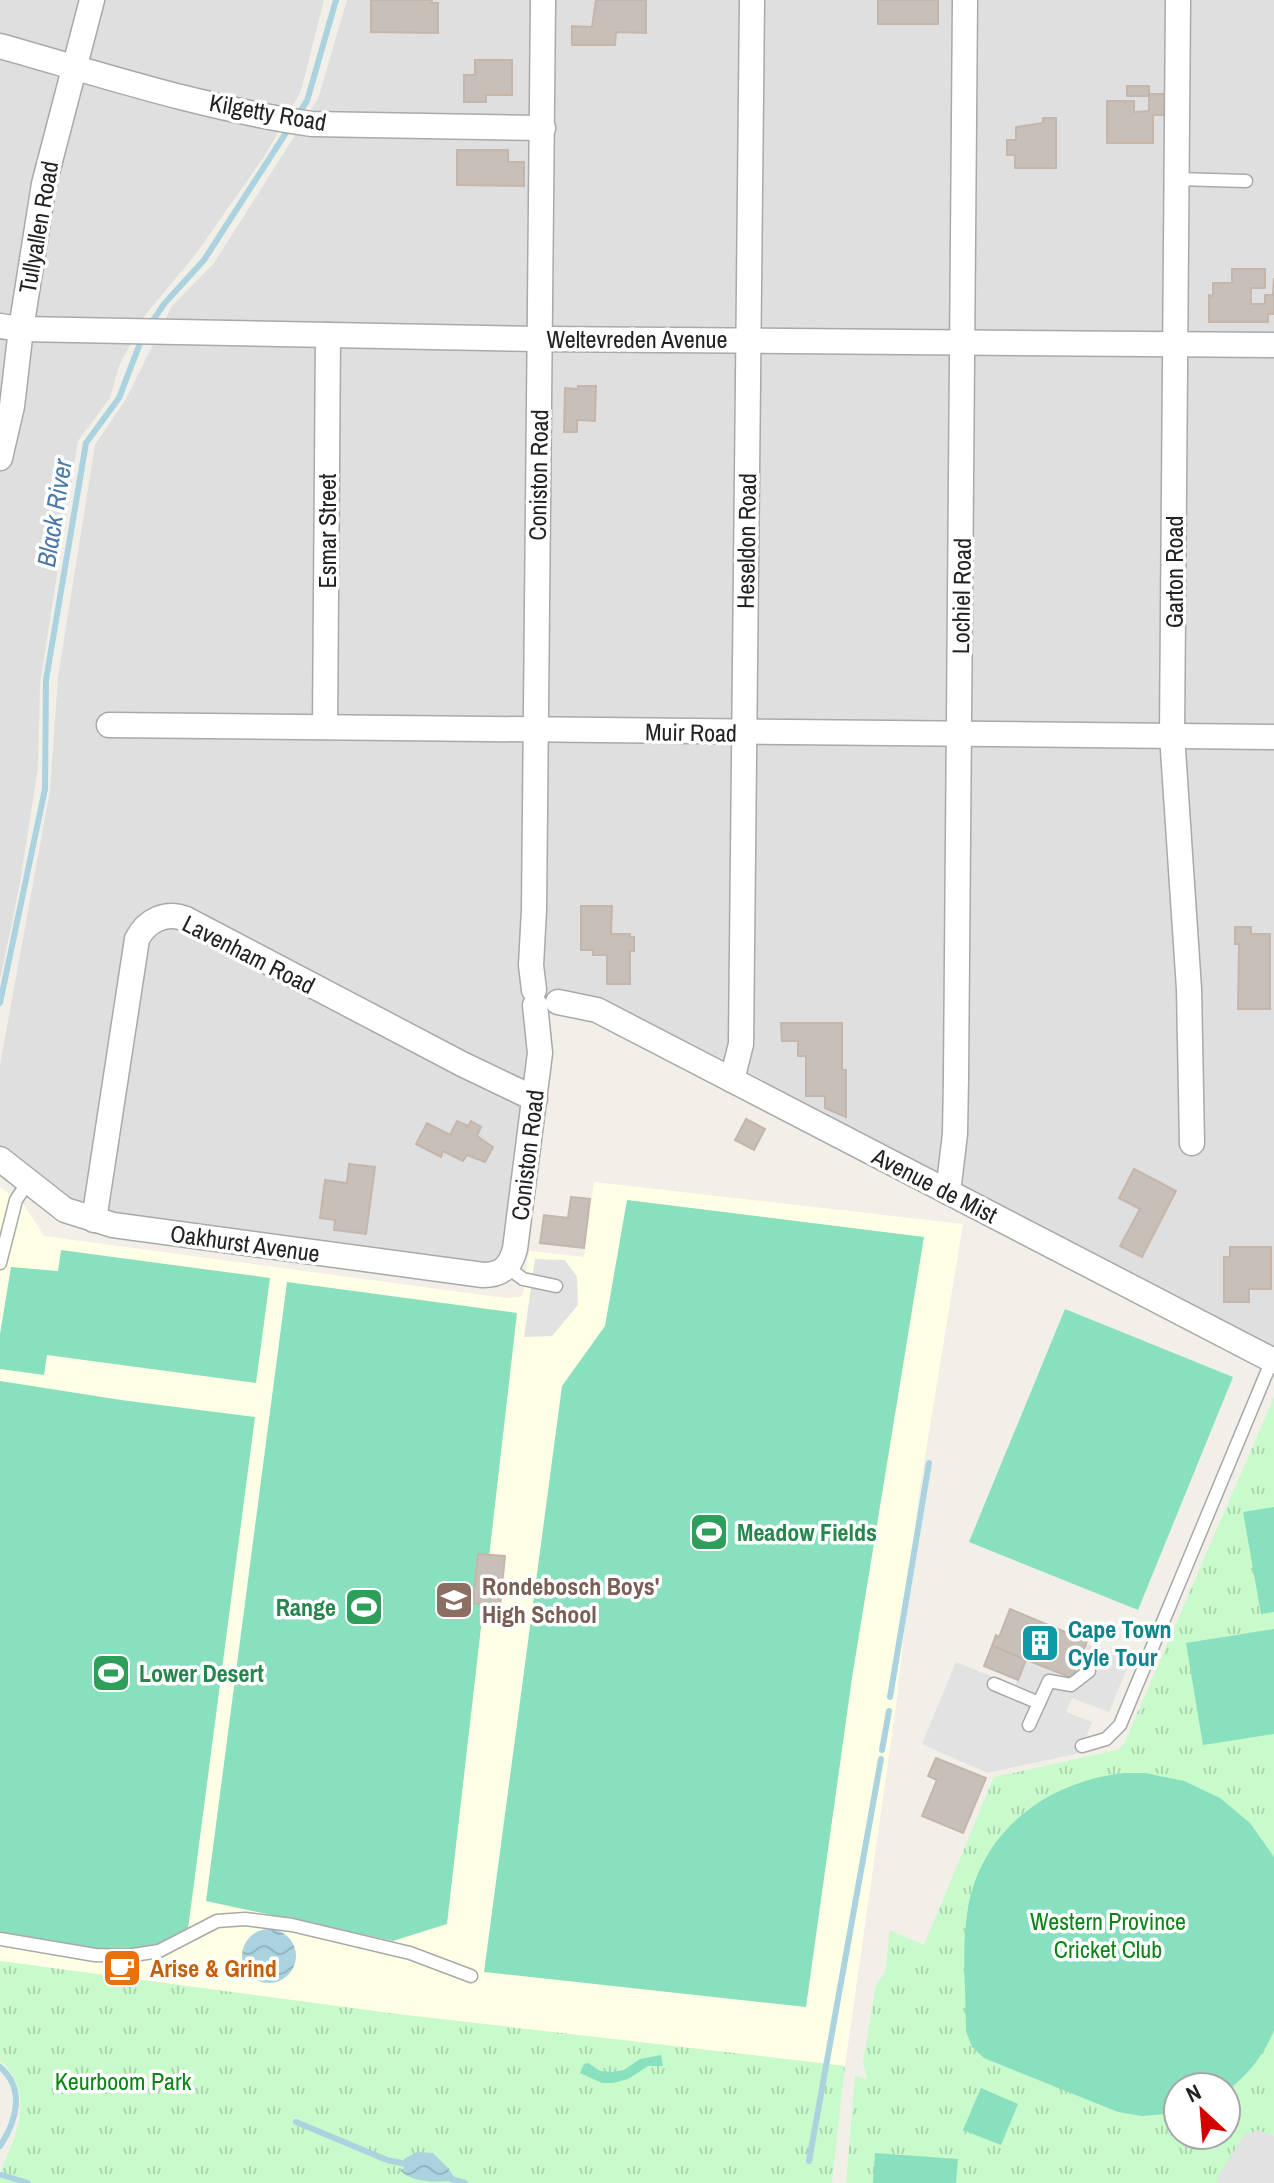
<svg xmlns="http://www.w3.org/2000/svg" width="1274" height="2183" viewBox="0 0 1274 2183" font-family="'Archivo Narrow',sans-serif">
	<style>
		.residential { fill: #e0dfdf }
		.education { fill: #ffffe5 }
		.park { fill: url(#park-tufts); fill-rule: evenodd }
		.pitch { fill: #88e0be }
		.parking { fill: #e2e2e2 }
		.water { fill: url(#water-waves) }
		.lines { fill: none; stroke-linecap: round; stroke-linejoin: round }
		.stream { stroke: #aad3df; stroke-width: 6 }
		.building { fill: #c7bfb8; stroke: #c4b6ab; stroke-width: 2 }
		.service-casing { stroke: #a9a9a9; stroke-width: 15 }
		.minor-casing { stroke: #a9a9a9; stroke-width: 27 }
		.service { stroke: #fff; stroke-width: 12 }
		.minor { stroke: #fff; stroke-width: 24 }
		.labels { text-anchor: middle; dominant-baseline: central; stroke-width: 7; stroke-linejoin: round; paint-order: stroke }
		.street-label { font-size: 24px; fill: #222; stroke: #fff }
		.leisure-label { font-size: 24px; font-weight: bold; fill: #27864d; stroke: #fff; text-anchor: start }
		.education-label { font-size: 24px; font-weight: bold; fill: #785e54; stroke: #fff; text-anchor: start }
		.culture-label { font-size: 24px; font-weight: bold; fill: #0d838f; stroke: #fff; text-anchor: start }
		.park-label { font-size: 24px; fill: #0c8416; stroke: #fff }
		.food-label { font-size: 24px; font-weight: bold; fill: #c56008; stroke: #fff; text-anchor: start }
		.water-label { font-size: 26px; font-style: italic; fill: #4a7aab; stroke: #fff }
	</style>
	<defs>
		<pattern id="park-tufts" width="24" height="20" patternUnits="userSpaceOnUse" patternTransform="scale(2)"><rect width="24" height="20" fill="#c8facc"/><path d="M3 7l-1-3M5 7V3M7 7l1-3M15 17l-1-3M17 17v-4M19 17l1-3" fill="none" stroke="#acd6af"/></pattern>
		<pattern id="water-waves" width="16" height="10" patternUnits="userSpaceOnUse" patternTransform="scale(2)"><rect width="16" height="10" fill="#aad3df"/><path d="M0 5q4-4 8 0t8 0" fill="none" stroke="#92b5bf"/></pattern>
	</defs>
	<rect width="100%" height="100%" fill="#f2efe9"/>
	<g class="residential">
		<polygon points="0,0 324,0 301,91 264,157 195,255 146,314 119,366 110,398 78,441 40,684 38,768 19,889 0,980"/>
		<polygon points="347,0 1274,0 1274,1361 635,1031 550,1009 545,1020 507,1267 113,1225 0,1159 0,1065 50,790 58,677 95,445 126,399 172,306 214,263 318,99"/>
	</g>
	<polygon class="education" points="594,1182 963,1224 919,1493 896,1706 845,2066 397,2014 0,1961 0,1187 24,1205 44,1236 505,1298 520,1297 523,1294 529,1251 584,1257"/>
	<g class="park">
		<path d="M 1274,1397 L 1274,2183 L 846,2183 L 855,2076 L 867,2079 L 863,2062 L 876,1984 L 885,1973 L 890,1930 L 924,1945 L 994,1777 L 1117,1750 L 1124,1744 ZM 1178,2087 L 1226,2087 L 1226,2135 L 1178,2135 Z"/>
		<path d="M 0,1961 L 397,2014 L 845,2066 L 832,2183 L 0,2183 C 0,2170 3,2165 8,2153 C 23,2121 29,2086 0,2060 Z"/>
	</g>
	<g class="pitch">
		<polygon points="627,1200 924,1237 852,1678 806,2007 484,1972 562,1386 605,1326"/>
		<polygon points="61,1250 270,1278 256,1383 47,1355 44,1375 0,1369 0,1334 11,1267 58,1271"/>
		<polygon points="287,1282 517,1313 447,1924 393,1941 206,1901"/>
		<polygon points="1065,1309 1233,1377 1138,1610 969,1542"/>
		<path d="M 0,1381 L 121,1400 L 255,1417 L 188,1929 C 177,1935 166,1943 155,1946 C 113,1959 43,1944 0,1935 Z"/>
		<polygon points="1274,1507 1274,1612 1261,1614 1243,1512"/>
		<polygon points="1274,1629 1274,1734 1203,1745 1186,1643"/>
		<path d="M 1124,1773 L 1145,1773 L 1184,1781 L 1220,1798 L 1250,1823 L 1274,1857 L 1274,2030 C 1264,2056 1247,2075 1226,2092 L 1226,2087 L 1178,2087 L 1178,2113 L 1142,2116 L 1118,2112 L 984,2058 L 972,2047 L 966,2031 C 966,1991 961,1947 968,1908 C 982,1829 1049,1781 1124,1773 Z"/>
		<polygon points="661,2055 663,2066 648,2066 628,2079 613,2083 602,2083 580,2073 584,2064 588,2063 600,2071 612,2072 624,2070 640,2059"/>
		<polygon points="981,2088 1018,2104 1001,2145 963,2130"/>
		<polygon points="875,2153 958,2159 956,2183 873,2183"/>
	</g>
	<g class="parking">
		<polygon points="535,1259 565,1260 577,1277 578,1305 552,1336 524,1337"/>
		<polygon points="1086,1644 1130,1661 1109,1712 1072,1698 1066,1712 1092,1722 1080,1753 987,1773 922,1744 956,1662 1015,1686 1026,1660 1072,1678"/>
		<polygon points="1258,2130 1274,2136 1274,2183 1217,2183 1218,2176 1244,2135"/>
	</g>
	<g class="water">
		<circle cx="269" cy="1956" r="27"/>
		<path d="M 417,2152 L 433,2153 L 448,2168 L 456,2180 C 440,2183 411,2183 400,2170 L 404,2168 L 404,2159 Z"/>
	</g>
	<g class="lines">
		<g class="stream">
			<polyline points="297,116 307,101 336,0"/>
			<polyline points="150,325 164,304 204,260 291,125"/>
			<polyline points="0,1003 45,789 46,680 86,443 119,398 142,338"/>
			<polyline points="890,1697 929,1463"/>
			<polyline points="882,1750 889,1711"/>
			<path d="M 0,2067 C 26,2089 16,2122 0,2146"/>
			<polyline points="296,2122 387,2160 410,2165"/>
			<polyline points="809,2161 881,1759"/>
			<polyline points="2,2175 28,2183"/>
			<polyline points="451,2179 465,2183"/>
		</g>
	</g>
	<g class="building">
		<polygon points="371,0 432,0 431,3 438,3 438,33 371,32"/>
		<polygon points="596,0 646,0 646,33 616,32 615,45 572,45 572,26 592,27"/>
		<rect x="878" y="0" width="60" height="24"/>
		<polygon points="475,60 512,60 512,95 486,95 486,102 464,102 464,75 475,75"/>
		<polygon points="1127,86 1149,86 1149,94 1165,94 1165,115 1153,115 1153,143 1107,143 1107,101 1134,101 1134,112 1149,111 1149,96 1127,96"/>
		<polygon points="1043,118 1056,118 1056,168 1015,168 1015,155 1007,155 1007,140 1016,140 1016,127 1043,123"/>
		<polygon points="457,150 508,150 508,162 524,162 524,186 457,185"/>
		<polygon points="1232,269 1265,269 1265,288 1251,288 1251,304 1265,304 1265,295 1273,295 1274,278 1274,314 1268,314 1268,322 1209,322 1209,295 1213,296 1213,283 1232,283"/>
		<polygon points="578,386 596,386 595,421 577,420 577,432 564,432 565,388 578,389"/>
		<polygon points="581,906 612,906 611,934 630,934 630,937 634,937 634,951 630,951 630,984 607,984 607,955 593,955 593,950 581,950"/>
		<polygon points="1235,927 1251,927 1251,934 1270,934 1270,1009 1238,1009 1239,944 1235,944"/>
		<polygon points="781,1023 842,1023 842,1070 846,1070 846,1117 825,1108 825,1096 806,1096 806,1056 798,1056 798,1041 782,1041"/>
		<polygon points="746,1119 765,1129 754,1150 735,1140"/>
		<polygon points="457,1121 468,1126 471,1121 481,1127 477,1136 493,1147 485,1162 467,1155 463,1161 443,1151 441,1157 416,1144 427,1123 450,1135"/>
		<polygon points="349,1164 375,1167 366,1234 334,1230 335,1220 320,1218 325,1180 347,1183"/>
		<polygon points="1134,1169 1176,1191 1142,1257 1120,1246 1140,1209 1119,1198"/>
		<polygon points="571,1197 590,1199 584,1248 540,1243 544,1215 568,1218"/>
		<polygon points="1230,1247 1271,1247 1271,1289 1249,1289 1249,1302 1224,1302 1224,1257 1230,1257"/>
		<polygon points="478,1554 505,1556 500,1606 473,1603"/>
		<polygon points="1010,1609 1087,1641 1072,1678 992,1646 996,1635 999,1637"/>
		<polygon points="992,1646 1026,1660 1018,1680 984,1666"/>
		<polygon points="936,1758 986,1778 963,1833 922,1816 937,1780 928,1776"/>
	</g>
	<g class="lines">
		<g class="service-casing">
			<g id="service">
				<polyline points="1177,179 1246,181"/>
				<polyline points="0,1263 16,1200 28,1182"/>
				<polyline points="507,1267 523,1279 556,1286"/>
				<polyline points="994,1684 1039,1703"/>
				<polyline points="1029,1725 1049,1681 1071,1685 1089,1671"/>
				<polyline points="1082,1746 1106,1739 1120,1725 1272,1360"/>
				<polyline points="0,1939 95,1955 127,1956 159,1951 217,1921 245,1919 292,1925 410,1953 471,1976"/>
			</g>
		</g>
		<g class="minor-casing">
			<g id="minor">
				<polyline points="1178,0 1172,735 1189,989 1192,1143"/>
				<path d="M 0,46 C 103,75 206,109 312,124 L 543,128"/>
				<polyline points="0,326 21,329 540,339 1274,345"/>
				<polyline points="0,458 12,406 21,329 44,184 92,0"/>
				<polyline points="109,725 1274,737"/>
				<polyline points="325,727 328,335"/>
				<polyline points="534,990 531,965 534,910 543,0"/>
				<polyline points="558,1002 597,1010 1274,1361"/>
				<polyline points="732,1080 741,1044 752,0"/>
				<path d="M 0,1159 L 65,1210 L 113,1225 L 483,1275 C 502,1275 510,1267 515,1249 L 540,1053 L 535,1005"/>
				<polyline points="948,1192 955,1134 956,1077 965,0"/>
				<path d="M 94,1220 L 137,939 C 147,920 166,911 186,919 L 462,1064 L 535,1099"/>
			</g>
		</g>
		<use href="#service" class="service"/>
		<use href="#minor" class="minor"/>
	</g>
	<defs>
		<g id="stadium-square" transform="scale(2)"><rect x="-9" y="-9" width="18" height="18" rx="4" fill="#2e9e5b" stroke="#fff"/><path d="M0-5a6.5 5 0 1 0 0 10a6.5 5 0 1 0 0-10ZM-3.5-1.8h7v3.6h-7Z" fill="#fff"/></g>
		<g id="school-square" transform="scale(2)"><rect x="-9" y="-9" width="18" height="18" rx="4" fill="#8d6e63" stroke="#fff"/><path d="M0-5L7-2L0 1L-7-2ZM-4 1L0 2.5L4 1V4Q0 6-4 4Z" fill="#fff"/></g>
		<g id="building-square" transform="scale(2)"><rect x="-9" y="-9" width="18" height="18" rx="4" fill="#0f9aa8" stroke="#fff"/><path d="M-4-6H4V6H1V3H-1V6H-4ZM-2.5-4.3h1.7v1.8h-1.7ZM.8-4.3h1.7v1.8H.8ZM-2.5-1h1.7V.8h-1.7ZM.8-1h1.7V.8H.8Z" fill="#fff"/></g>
		<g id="cafe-square" transform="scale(2)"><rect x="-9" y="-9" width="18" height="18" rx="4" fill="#e8710a" stroke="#fff"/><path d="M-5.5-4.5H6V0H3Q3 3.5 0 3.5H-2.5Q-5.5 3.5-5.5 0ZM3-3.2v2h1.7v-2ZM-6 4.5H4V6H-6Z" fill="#fff"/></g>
	</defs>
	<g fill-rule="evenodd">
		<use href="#stadium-square" x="709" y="1532"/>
		<use href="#school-square" x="454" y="1600"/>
		<use href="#stadium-square" x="364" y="1607"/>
		<use href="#building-square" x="1040" y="1643"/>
		<use href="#stadium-square" x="111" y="1673"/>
		<use href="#cafe-square" x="122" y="1968"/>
	</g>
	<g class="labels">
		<g class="street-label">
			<text transform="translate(268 112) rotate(10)">Kilgetty Road</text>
			<text transform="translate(38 227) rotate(-80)">Tullyallen Road</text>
			<text x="637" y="339">Weltevreden Avenue</text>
			<text transform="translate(538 475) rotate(-89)">Coniston Road</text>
			<text transform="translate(327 531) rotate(-90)">Esmar Street</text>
			<text transform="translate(746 541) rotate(-89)">Heseldon Road</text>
			<text transform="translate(1174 572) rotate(-90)">Garton Road</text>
			<text transform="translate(961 596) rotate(-89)">Lochiel Road</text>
			<text transform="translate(691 732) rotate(1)">Muir Road</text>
			<text transform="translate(249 954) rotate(27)">Lavenham Road</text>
			<text transform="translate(527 1155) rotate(-83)">Coniston Road</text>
			<text transform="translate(935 1185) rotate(27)">Avenue de Mist</text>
			<text transform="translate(245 1243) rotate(8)">Oakhurst Avenue</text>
		</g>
		<g class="leisure-label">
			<text x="737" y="1532">Meadow Fields</text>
			<text x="336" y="1607" text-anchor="end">Range</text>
			<text x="139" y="1673">Lower Desert</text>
		</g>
		<g class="education-label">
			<text x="482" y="1586">Rondebosch Boys'<tspan x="482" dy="28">High School</tspan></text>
		</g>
		<g class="culture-label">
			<text x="1068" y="1629">Cape Town<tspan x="1068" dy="28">Cyle Tour</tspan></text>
		</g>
		<g class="park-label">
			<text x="1108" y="1921">Western Province<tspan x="1108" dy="28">Cricket Club</tspan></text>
			<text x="123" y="2081">Keurboom Park</text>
		</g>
		<g class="food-label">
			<text x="150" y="1968">Arise &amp; Grind</text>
		</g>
		<g class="water-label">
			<text transform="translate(54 513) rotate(-81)">Black River</text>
		</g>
	</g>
	<g transform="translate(1202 2111) rotate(334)"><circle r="38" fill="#ffffff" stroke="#a7a7a7" stroke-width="2"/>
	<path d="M0-6L14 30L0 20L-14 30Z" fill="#d40000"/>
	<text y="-12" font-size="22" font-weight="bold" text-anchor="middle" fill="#222222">N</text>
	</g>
</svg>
